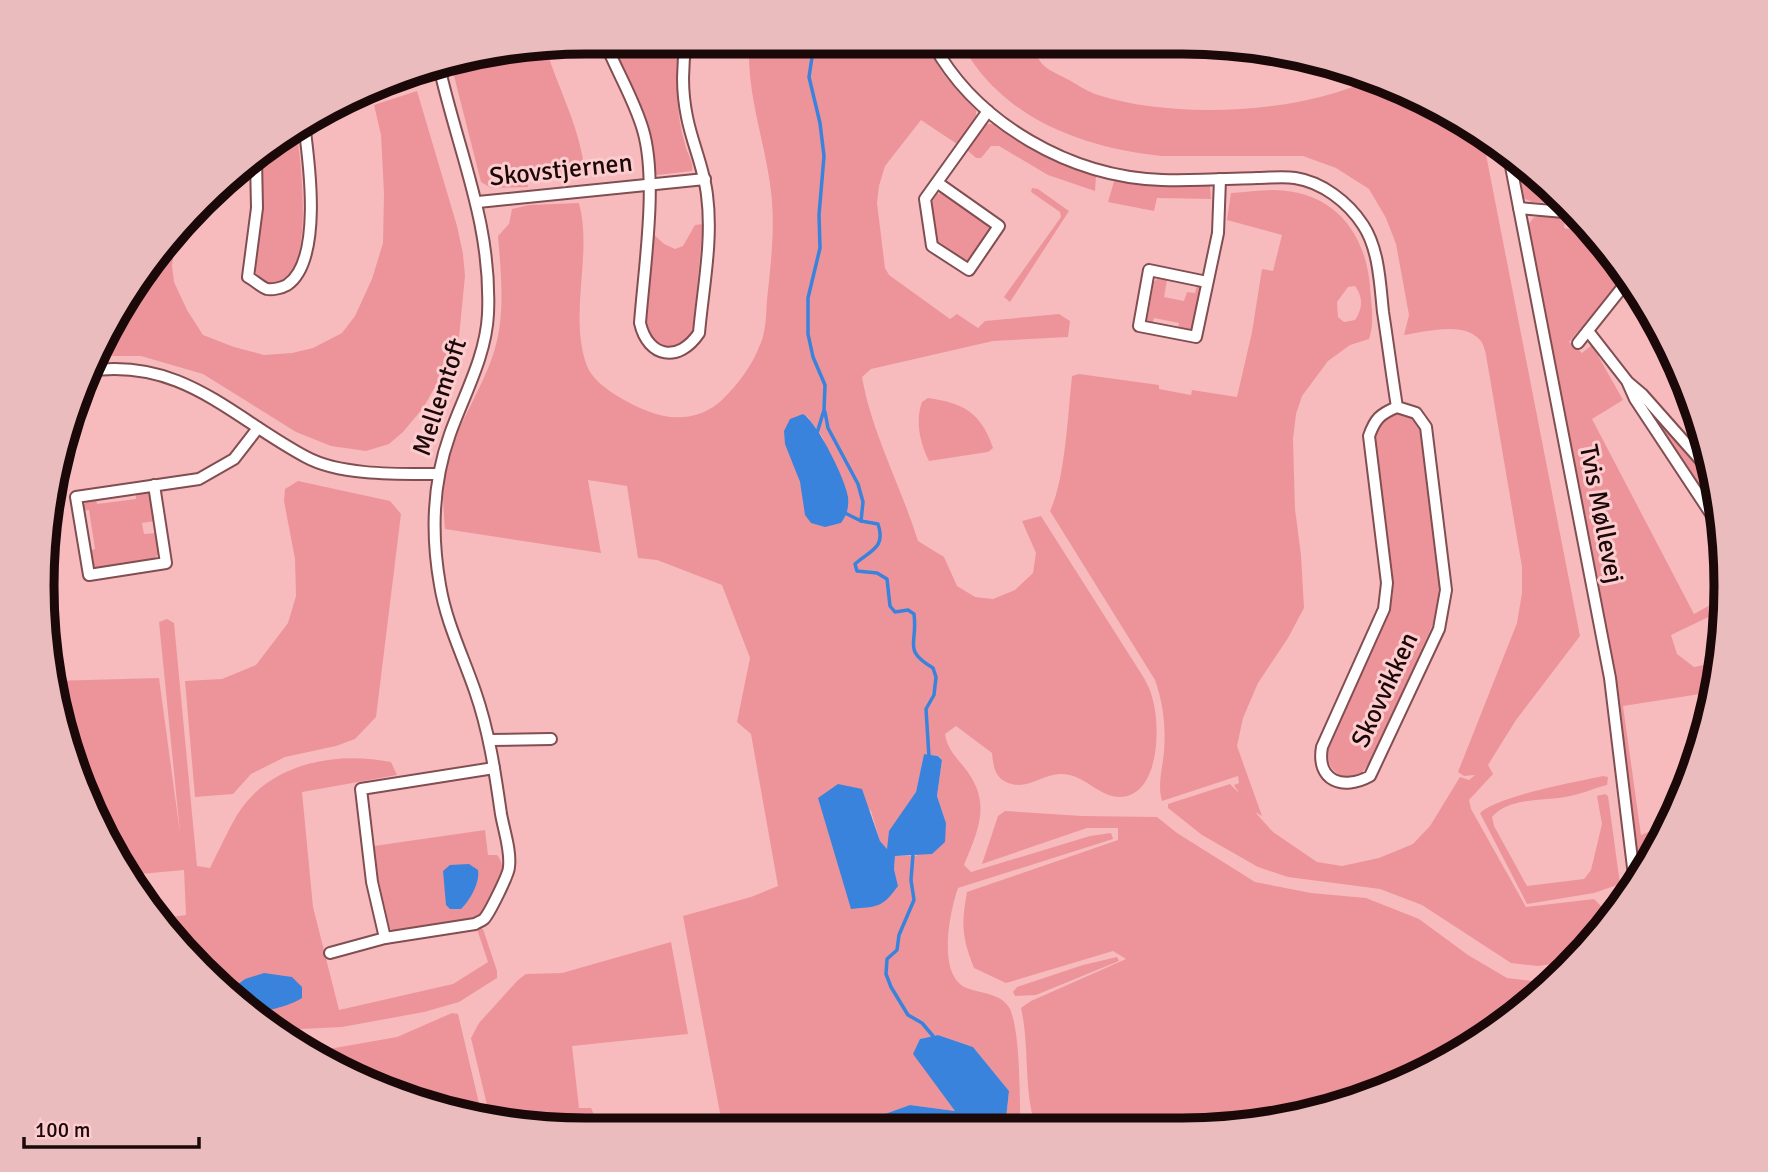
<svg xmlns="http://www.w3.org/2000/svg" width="1768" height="1172" viewBox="0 0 1768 1172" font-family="Signika,sans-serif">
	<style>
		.green { fill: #ed949a; fill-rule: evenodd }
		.water { fill: #3a83dd }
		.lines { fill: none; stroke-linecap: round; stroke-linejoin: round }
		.stream { stroke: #3a83dd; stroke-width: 3.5 }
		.minor-casing { stroke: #814e51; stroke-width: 14 }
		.minor { stroke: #fff; stroke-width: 10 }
		.labels { text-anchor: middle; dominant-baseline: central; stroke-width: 6; stroke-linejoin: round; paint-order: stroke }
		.street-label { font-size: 26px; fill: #1b0809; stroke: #fcccce }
		.rim { fill: none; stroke: #1b0809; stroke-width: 9 }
	</style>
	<rect width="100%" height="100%" fill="#f7bbbe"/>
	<g class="green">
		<path d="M 611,42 L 680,43 C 676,77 675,111 685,144 C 687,154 694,162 692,171 L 657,175 L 653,169 L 645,117 Z"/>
		<path d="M 749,43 L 926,44 L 944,75 L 976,110 L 976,116 L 957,144 L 921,120 L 885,166 L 879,186 L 877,203 L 885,268 L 889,275 L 950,319 L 957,314 L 978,328 L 985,321 L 1059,314 L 1070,321 L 1068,337 L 993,341 L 871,369 L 862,377 C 872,434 901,486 918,541 L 944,557 L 957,586 L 975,597 L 993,599 L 1015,590 L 1033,573 L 1036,553 L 1022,521 L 1041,516 L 1144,678 C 1147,684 1151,691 1152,697 C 1161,725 1160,796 1120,797 C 1099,797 1084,774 1061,774 C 1041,774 1025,793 1004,781 C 994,775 993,763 992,753 L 956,726 L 945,734 C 947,748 955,756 964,767 C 992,802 979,828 964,865 L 971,872 L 1090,836 L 1111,833 L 1113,839 L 958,888 C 950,911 936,976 967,988 C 981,994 1002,993 1010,1009 C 1021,1035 1019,1098 1021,1128 L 1005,1128 L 1009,1091 L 973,1047 L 938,1035 L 920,1039 L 955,1111 L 910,1105 L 848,1127 L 728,1126 L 720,1113 L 683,916 L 751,897 L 778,886 L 751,734 L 737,722 L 750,658 L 722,585 L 657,560 L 638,558 L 627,486 L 588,480 L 601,553 L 445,529 C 444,517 443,504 443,491 C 444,442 478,400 493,355 C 506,317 501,274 498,236 L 509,224 L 512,209 L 529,205 L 579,203 C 593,255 568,314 587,366 C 595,386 626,402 645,410 C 673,422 701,420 723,399 C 737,385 752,366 759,347 C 766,333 766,316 767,300 C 771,262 776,222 770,184 C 763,135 747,94 749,43 ZM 807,416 L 823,438 L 841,523 C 803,531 806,515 801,485 C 799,478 795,471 795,464 C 795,449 803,431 807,416 ZM 924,754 L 939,756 L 942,760 L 937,796 L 946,823 L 916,856 L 895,856 L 894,869 L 898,886 L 838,784 L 871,811 L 880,841 L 887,849 L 916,792 Z"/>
		<path d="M 961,45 L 1032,45 C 1042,70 1047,68 1069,80 C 1078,85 1088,92 1098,95 C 1173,119 1295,114 1367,81 L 1422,98 L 1483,139 L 1580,636 L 1516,720 L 1488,765 L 1493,774 L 1469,800 L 1471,809 L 1526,907 L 1594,899 L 1606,911 L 1608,921 L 1591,945 L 1573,961 L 1538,966 L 1511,963 L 1422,905 L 1380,889 L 1288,877 L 1258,867 L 1202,835 L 1168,808 L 1168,804 L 1230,784 L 1239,793 L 1234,785 L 1239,783 L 1238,776 L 1162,801 C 1157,784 1163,767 1164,751 C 1166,727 1163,702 1155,680 L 1050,511 C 1065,481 1068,412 1072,376 L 1079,374 L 1159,385 L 1159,389 L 1191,395 L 1192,390 L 1237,397 L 1252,332 L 1262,269 L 1273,271 L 1282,235 L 1227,220 L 1231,193 C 1245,192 1260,190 1274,190 C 1332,191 1365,230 1370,286 C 1371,303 1375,323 1369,339 L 1350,345 L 1328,361 L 1302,396 L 1296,414 L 1293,439 L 1295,509 L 1301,555 L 1304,608 L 1288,638 L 1258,683 L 1243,718 L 1237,746 L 1262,816 L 1255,812 L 1273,832 L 1317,862 L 1342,866 L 1379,858 L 1413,844 L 1430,826 L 1460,777 L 1469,780 L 1475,775 L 1464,776 L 1458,772 L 1517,623 L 1522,593 L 1522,567 L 1486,355 C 1485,350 1483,343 1480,340 C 1463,321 1426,332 1404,335 L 1409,315 L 1396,244 L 1386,218 L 1369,189 L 1336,168 L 1303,156 L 1161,156 C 1104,150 1041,132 998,91 C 983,78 972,61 961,45 ZM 1355,286 C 1363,297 1363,308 1355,320 L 1344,322 L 1338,317 L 1337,302 L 1348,287 Z"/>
		<path d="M 546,49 C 559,91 581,129 585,174 L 532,181 L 525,174 L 528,187 L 491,188 L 481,182 L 451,64 Z"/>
		<polygon points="417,91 457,226 463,254 465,276 459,337 447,366 423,408 403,432 389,444 366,451 331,446 296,432 203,374 141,356 96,356 155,255 176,235 172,266 174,282 187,310 203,335 234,347 264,355 292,353 313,348 342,333 355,316 372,279 383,243 384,193 381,135 374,105"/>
		<polygon points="988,124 995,124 1052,159 1096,176 1095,191 1048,175 999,146 991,146 981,158 976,158 967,150 981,130"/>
		<path d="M 296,128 C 300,152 319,292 269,283 C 262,282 256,276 254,269 C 249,253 260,232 262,216 C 263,197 260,177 259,157 L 283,134 Z"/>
		<polygon points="1515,160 1541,177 1566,204 1532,202 1523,198"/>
		<polygon points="1115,178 1155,185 1210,185 1211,199 1157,198 1154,211 1108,202"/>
		<polygon points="1032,188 1038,189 1069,211 1010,302 1004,297 1061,217 1060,212 1031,192"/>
		<polygon points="943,193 991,227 991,231 969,262 965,262 938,243 931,203 937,194"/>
		<polygon points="1543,215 1565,218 1564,228 1594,234 1614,255 1625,272 1619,283 1569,342 1582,353 1592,345 1623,400 1592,419 1694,614 1723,598 1723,610 1671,635 1677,654 1694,667 1720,662 1713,692 1623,706 1641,835 1669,824 1653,858 1640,876 1611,658 1612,654 1531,237 1529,224 1533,218"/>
		<path d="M 703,224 L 693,331 C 679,353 656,354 646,328 L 652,233 L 664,244 L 675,249 L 683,246 L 695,225 Z"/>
		<polygon points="1157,279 1167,280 1164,297 1184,301 1187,292 1195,293 1197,285 1202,290 1193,332 1177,331 1179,323 1154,318 1152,326 1149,325 1147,321 1154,282"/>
		<polygon points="1636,396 1643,398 1713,478 1720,523"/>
		<path d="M 928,398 C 964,403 981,413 993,448 L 988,452 L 929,461 C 920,444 915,420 922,402 Z"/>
		<path d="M 1394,413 L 1411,416 L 1421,431 L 1439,585 L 1438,608 L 1433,624 L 1374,755 L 1362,773 C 1337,783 1324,768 1329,743 L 1390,609 L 1393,593 L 1375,438 L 1379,422 Z"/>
		<polygon points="298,481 390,501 401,514 376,717 355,739 336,746 285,757 251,774 233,794 195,797 185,681 222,679 256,665 288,623 296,596 295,559 284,501 285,489"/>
		<polygon points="144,491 151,496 155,521 142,523 144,534 156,533 159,553 154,559 97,568 90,564 88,551 95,549 89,510 82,511 82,507 89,499 96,498 97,504 136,499 136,492"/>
		<path d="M 167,619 L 174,623 L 197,866 L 210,868 C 219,850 227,832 237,815 C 269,763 335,751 391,762 L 397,775 L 302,792 L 313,907 L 339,1010 L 453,984 L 488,962 L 477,929 L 483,929 L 497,971 L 497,978 L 459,1002 L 424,1012 L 342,1027 L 280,1030 L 250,1010 L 272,1009 L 245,979 L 226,993 L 191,951 L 189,933 L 189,948 L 164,918 L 186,915 L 184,870 L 129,875 L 115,858 L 53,693 L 52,681 L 159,678 L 180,833 L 159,622 Z"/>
		<path d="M 1603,776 L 1608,777 L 1607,785 C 1594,788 1582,794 1570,796 C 1545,802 1509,796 1492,817 L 1494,826 L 1527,886 L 1584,879 L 1591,870 L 1602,824 L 1597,796 L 1605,794 L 1608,796 L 1620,884 L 1594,893 L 1527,904 L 1480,813 C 1498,796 1575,782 1603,776 Z"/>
		<path d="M 1005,811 L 1082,816 L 1157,817 L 1177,833 L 1255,882 L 1311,893 L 1366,898 L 1419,919 L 1468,955 L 1507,978 L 1541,982 L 1552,981 L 1513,1018 L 1422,1074 L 1322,1112 L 1217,1129 L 1036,1128 C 1023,1089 1030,1048 1021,1008 L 1031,1001 L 1126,959 L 1113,951 L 1006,983 L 974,968 C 962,937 961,925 967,892 L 1118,840 L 1118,828 L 1087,828 L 982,864 L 998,816 Z"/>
		<path d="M 485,830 L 488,855 L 497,855 C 513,873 489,901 479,918 L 397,931 L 390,929 L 378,877 L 374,846 Z"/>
		<polygon points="671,942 688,1034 572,1046 579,1108 591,1108 599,1126 515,1125 502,1121 487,1105 471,1038 479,1023 518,980 526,974 562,973"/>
		<polygon points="1117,957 1119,961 1036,995 1015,996 1013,992 1017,987 1083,965"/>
		<polygon points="452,1013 458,1014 482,1116 346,1074 312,1052 397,1037"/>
	</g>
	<g class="water">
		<path d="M 803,414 C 817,422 846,480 848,497 C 849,507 847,515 841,523 L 825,527 L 811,523 L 805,515 L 800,482 L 785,444 L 784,431 L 790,419 Z"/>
		<path d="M 924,754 L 938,756 L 942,760 L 937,796 L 946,823 L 945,842 L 932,854 L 895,856 L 894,869 L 898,886 C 881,909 878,906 851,909 L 818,798 L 838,784 L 862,789 L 880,841 L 887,849 L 889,831 L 916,792 Z"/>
		<path d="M 469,864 L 478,870 C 480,883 470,900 461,909 L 450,909 L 446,905 L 443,871 L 450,865 Z"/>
		<path d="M 264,973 L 292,977 L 302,987 L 302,998 C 292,1005 262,1014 250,1010 C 243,1008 232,998 226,993 L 245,979 Z"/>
		<polygon points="938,1035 973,1047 1009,1091 1005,1128 848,1127 910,1105 955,1111 913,1054 920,1039"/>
	</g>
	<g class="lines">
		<g class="stream">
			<polyline points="814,44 809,77 820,123 824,156 819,215 820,248 808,298 808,334 813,357 825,385 824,410 817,433"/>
			<polyline points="825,412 828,428 858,484 863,502 861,521"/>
			<path d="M 843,512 L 861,521 L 878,524 C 886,548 871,550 855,564 L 857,571 L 877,573 L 887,579 L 890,606 L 895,612 L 908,610 L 914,614 C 918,645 902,649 933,668 L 936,677 L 934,695 L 926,709 L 929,757"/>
			<polyline points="913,854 911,880 914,900 899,935 897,950 887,959 886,974 891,987 908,1015 922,1023 933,1036"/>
		</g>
		<g class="minor-casing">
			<g id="minor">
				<path d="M 605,42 C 617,72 634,99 643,130 C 658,181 644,269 640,323 C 648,358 679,363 699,333 C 703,288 713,240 707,195 C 704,168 692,143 687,117 C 682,93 682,67 686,43"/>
				<path d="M 933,44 C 977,124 1071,177 1162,180 C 1193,181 1226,179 1257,178 C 1269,178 1283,176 1295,178 C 1322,182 1348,202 1363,225 C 1379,249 1380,284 1383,312 C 1388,344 1392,376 1397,407 C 1380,414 1375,419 1369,436 L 1387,583 L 1384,609 L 1322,747 C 1316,781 1343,791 1370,776 L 1439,629 L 1446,590 L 1426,427 L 1416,413 L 1397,407"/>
				<polyline points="407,73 415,70"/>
				<polyline points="1509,156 1610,678 1635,884"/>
				<path d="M 256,160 L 257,208 L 248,277 C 254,280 261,287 267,289 C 272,290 282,288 287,285 C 323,261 309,161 304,124"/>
				<polyline points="938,183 999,226 969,270 932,246 925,199 988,111"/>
				<polyline points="478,202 705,179"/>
				<polyline points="1519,208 1575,213"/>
				<polyline points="1207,282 1149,270 1139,326 1196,337 1218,233 1220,179"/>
				<polyline points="1588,331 1627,381 1635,399 1721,529"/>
				<polyline points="1578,343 1629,279"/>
				<path d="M 88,371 C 182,357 231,417 306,457 C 341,476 400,474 439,474"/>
				<polyline points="1629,383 1642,394 1712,473"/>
				<polyline points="154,485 166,563 89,575 76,497 199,479 234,459 258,428"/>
				<polyline points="489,740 551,739"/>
				<path d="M 385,938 L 475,924 C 478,922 482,921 484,919 C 489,914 509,874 509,867 C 511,850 504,831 501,814 C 495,772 489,731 475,691 C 463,656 446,622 440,585 C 431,534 432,484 450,434 C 464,395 486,356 488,314 C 492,223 458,152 439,66"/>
				<polyline points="330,953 385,938 372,882 361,789 494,768"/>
			</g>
		</g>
		<use href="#minor" class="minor"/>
	</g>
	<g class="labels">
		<g class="street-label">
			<text transform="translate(561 170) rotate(-6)">Skovstjernen</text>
			<text transform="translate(440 397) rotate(-72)">Mellemtoft</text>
			<text transform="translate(1601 514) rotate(79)">Tvis Møllevej</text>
			<text transform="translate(1385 690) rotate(-65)">Skovvikken</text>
		</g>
	</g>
	<path d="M0 0H1768V1172H0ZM586 54H1182A532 532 0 0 1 1714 586V586A532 532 0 0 1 1182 1118H586A532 532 0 0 1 54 586V586A532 532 0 0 1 586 54Z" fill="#eabcbe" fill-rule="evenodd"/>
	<path class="rim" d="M586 54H1182A532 532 0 0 1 1714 586V586A532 532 0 0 1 1182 1118H586A532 532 0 0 1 54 586V586A532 532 0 0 1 586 54Z"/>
	<path d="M24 1137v10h175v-10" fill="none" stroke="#1b0809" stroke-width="3.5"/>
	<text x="35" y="1137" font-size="21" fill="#1b0809" stroke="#fcccce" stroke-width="5" paint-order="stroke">100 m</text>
</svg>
